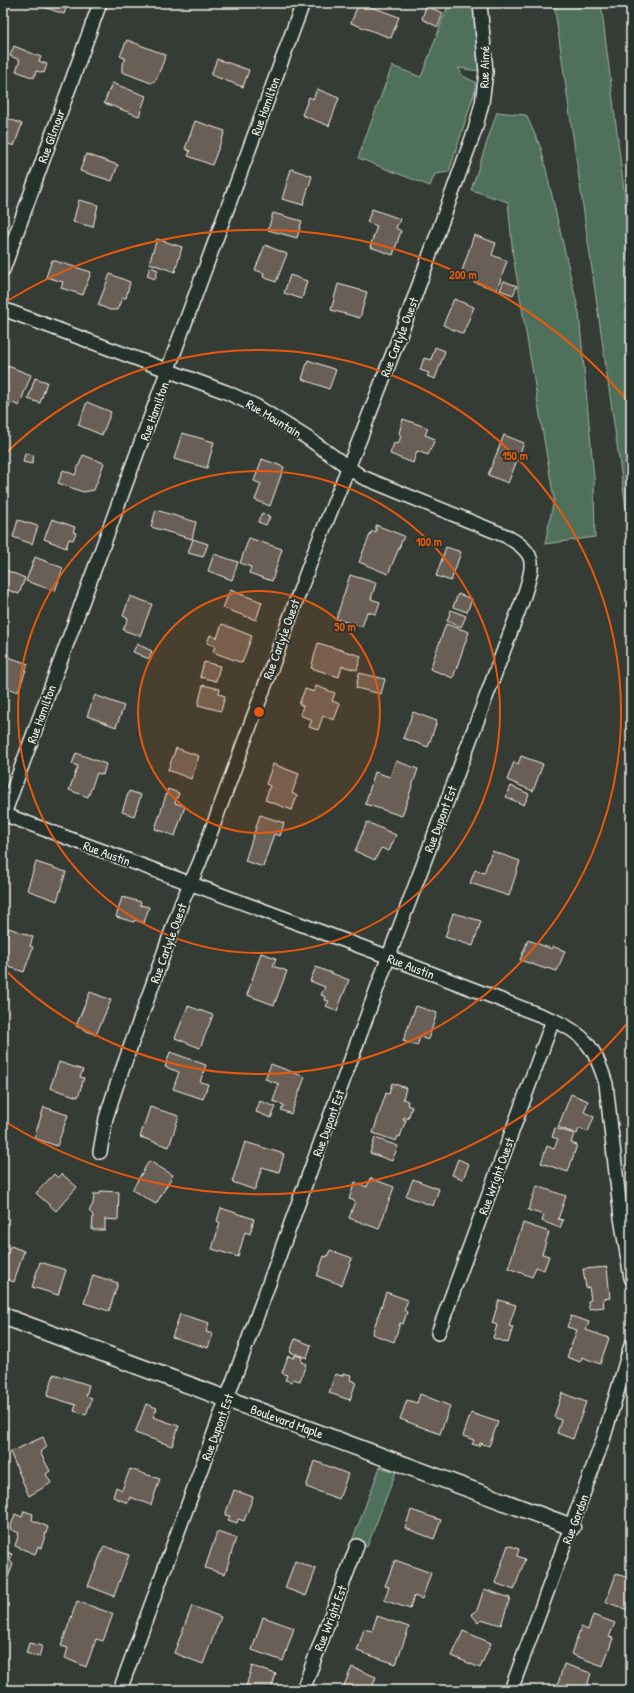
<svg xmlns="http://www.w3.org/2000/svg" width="634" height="1693" viewBox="0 0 634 1693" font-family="'Patrick Hand',sans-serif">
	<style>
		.green { fill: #50715b; stroke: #a2b1a2 }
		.building { fill: #6a5e57; stroke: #f4f1e8 }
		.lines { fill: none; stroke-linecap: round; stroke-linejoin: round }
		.minor-casing { stroke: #f4f1e8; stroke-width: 16 }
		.tertiary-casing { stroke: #f4f1e8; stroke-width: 19 }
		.minor { stroke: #26332d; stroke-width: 13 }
		.tertiary { stroke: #26332d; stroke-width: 16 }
		.ring { fill: none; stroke: #e8590c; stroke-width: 2 }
		.labels { text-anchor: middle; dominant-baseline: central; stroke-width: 3.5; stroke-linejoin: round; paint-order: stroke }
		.street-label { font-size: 13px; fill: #f4f1e8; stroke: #26332d }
		.centre { fill: #e8590c; stroke: #26332d; stroke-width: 2 }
		.ring-label { font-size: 12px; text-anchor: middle; font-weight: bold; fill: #e8590c; stroke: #26332d; stroke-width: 3.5; stroke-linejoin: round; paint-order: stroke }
	</style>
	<rect width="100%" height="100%" fill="#343c35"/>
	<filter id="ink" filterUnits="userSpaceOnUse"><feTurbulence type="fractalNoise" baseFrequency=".025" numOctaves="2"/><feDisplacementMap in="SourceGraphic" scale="8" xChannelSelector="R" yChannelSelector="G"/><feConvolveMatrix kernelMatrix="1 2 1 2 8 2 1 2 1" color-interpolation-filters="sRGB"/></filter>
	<g filter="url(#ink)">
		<g class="green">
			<polygon points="441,3 474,3 479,71 458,68 463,76 475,82 475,91 449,172 435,174 430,186 358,158 392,66 421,77 448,6"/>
			<polygon points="554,3 601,3 631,247 630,536"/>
			<polygon points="497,112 526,115 541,148 579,313 594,478 595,537 545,544 554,499 513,255 508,202 471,190"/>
			<polygon points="380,1467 396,1472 367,1547 352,1541"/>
		</g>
		<g class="building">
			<polygon points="32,3 68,3 64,14"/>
			<polygon points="358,5 364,7 366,5 399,17 391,38 351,23"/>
			<polygon points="426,6 443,13 438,27 422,19"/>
			<polygon points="127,40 166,55 156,80 151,83 122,72 122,64 126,59 120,56"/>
			<polygon points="14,46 41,57 39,61 47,64 44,73 36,71 34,78 16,71 20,60 10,56"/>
			<polygon points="217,59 249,70 243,87 211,75"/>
			<polygon points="112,83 146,96 139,116 104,103"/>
			<polygon points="317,89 339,98 329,126 302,115 309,97 313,99"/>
			<polygon points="5,117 22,124 14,146 3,142 3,121"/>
			<polygon points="195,121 225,131 212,165 188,156 190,151 185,149"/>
			<polygon points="86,154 118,165 112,181 80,171"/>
			<polygon points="3,156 8,158 3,174"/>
			<polygon points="291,169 312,176 303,205 282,199"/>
			<polygon points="79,200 98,205 93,227 73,222"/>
			<polygon points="372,209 400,219 396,228 401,231 393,255 370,247 377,226 367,222"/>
			<polygon points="273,213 302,221 297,238 268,230"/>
			<polygon points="474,235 496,243 492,255 507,261 497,290 460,277"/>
			<polygon points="157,239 182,247 175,272 149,263"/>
			<polygon points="265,245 287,254 276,282 263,277 264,273 255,270"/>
			<polygon points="52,260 91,272 83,295 61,288 63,282 46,277"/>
			<polygon points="150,267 158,270 155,279 147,276"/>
			<polygon points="110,274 130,282 126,298 122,298 117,310 110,310 98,305"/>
			<polygon points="290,275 307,281 302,299 284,293"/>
			<polygon points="504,281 517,286 513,295 500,290"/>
			<polygon points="338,284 367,292 360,318 331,310"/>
			<polygon points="454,299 474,307 463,334 443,325"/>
			<polygon points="435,347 445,351 435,379 427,376 429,373 420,370 424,358 431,360"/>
			<polygon points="308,360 336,370 329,389 302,379"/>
			<polygon points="8,366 31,375 19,406 11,402 9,408 3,406 3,374 4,375"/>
			<polygon points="35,378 47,382 40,403 28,399"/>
			<polygon points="87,402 111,412 102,435 78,425"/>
			<polygon points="403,419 428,428 425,435 435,439 428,455 417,451 413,463 390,454 394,443 398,444 401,436 399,433"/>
			<polygon points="182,433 214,442 207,468 174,459"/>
			<polygon points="504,435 524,443 508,483 488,475"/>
			<polygon points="25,453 34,455 32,464 23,462"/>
			<polygon points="83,455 104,463 94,490 83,492 58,483 63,470 75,475"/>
			<polygon points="262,459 284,467 270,506 255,500 261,484 254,481"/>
			<polygon points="156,510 196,522 192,539 151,527"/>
			<polygon points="262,513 270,517 266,525 258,522"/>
			<polygon points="52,519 75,527 73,532 76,533 73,540 69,539 66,548 44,539"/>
			<polygon points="18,520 38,526 32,544 13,537"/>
			<polygon points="376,525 404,536 388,574 359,562 371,532 376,532"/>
			<polygon points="249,538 282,549 272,581 249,573 251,567 240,563"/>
			<polygon points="193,539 208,544 203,557 188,553"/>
			<polygon points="446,547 461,552 451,581 436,576"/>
			<polygon points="214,554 238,562 232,580 208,571"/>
			<polygon points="35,557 63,568 55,591 26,581"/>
			<polygon points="3,569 25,578 19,594 3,588"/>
			<polygon points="350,575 376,583 371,599 380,602 376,614 367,612 362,627 336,619"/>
			<polygon points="230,590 262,602 256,620 223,608"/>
			<polygon points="458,594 472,599 467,612 453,607"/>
			<polygon points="130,596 152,604 140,636 123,630 128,618 123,616"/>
			<polygon points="451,610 466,616 461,627 447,621"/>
			<polygon points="222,624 252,636 242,663 213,652 215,646 207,643 210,635 217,638"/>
			<polygon points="446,624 469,632 453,678 430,669"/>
			<polygon points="318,643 361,656 357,670 342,666 339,677 311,668"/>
			<polygon points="137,644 152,651 149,659 133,652"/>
			<polygon points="3,655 28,664 18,692 3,686"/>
			<polygon points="204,662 220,666 216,681 200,677"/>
			<polygon points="359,673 385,679 381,694 356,688"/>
			<polygon points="203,685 220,689 219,694 225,696 221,711 198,705"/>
			<polygon points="316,686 335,693 332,701 340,704 334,720 323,716 318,730 309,727 312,720 300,715 303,706 299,704 305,689 314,692"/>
			<polygon points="95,695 124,706 116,727 87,716"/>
			<polygon points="413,712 437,721 428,747 403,738"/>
			<polygon points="176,748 199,756 191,779 168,770"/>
			<polygon points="76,753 106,764 103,775 97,773 88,797 69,790 78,766 72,764"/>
			<polygon points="521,756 543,764 533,791 507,780 514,762 518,764"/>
			<polygon points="396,761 418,769 402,816 365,804 375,772 390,777"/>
			<polygon points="273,764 299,774 292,793 297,796 292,810 265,800 270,786 266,784"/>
			<polygon points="511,786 529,794 524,805 506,797"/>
			<polygon points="168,789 179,793 175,803 185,806 175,836 155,829"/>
			<polygon points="129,791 141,795 134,816 122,812"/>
			<polygon points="260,815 284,823 280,836 274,834 263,867 245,861"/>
			<polygon points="367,822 396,835 389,851 381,848 375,860 355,851"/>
			<polygon points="492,851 520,861 509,896 470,883 475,870 484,873"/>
			<polygon points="36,862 66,872 57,901 27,890"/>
			<polygon points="122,897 141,902 140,905 149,907 144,923 135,920 134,922 116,917"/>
			<polygon points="453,913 481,921 473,946 445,937"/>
			<polygon points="9,928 33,937 30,946 33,947 24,972 3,965 3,944"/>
			<polygon points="528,940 552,949 552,946 565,951 557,971 547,968 546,969 520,960"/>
			<polygon points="261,953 276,958 273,966 287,971 274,1005 247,995"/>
			<polygon points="316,967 349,980 337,1011 326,1006 329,1001 325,1000 326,997 321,995 325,987 310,981"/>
			<polygon points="90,992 111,1000 96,1035 76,1026"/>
			<polygon points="188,1006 213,1015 200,1048 175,1038"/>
			<polygon points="416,1006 437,1013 428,1040 420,1037 417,1046 403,1041"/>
			<polygon points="170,1052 206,1065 200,1082 208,1084 203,1099 173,1089 179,1072 165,1067"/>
			<polygon points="59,1062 83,1070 80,1077 84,1078 78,1097 50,1088"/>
			<polygon points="271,1064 305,1077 291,1114 281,1110 284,1105 273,1101 279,1084 265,1079"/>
			<polygon points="392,1083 406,1088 403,1099 408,1101 407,1105 412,1107 408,1119 404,1117 403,1119 406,1120 400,1137 398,1136 396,1141 373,1133 386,1093 389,1094"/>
			<polygon points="571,1094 588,1101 584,1112 594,1117 588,1132 579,1128 577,1134 558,1127"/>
			<polygon points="260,1101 276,1107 271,1118 256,1112"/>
			<polygon points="44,1107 68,1115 57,1146 34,1138"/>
			<polygon points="150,1107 179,1116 169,1147 140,1137"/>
			<polygon points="555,1128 574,1134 571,1143 577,1145 568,1172 541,1163 547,1146 554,1149 558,1139 552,1137"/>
			<polygon points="375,1138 398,1146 392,1161 370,1153"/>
			<polygon points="245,1142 284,1154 279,1172 262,1167 255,1190 232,1182"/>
			<polygon points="458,1159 469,1164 463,1179 452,1175"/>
			<polygon points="149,1161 173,1175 156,1204 132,1190"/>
			<polygon points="54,1174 58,1178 62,1174 77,1187 56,1211 36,1193"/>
			<polygon points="370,1178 394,1187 379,1229 349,1218 355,1201 349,1199 355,1182 367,1187"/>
			<polygon points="413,1179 439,1189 433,1206 406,1196"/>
			<polygon points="537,1186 566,1196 558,1219 563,1220 560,1228 542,1221 544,1215 528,1210"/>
			<polygon points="100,1191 119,1192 118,1220 105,1219 105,1230 92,1230 93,1215 89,1211 93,1204 94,1194 100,1194"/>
			<polygon points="221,1208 254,1219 250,1234 245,1232 238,1257 212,1249 220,1223 217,1221"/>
			<polygon points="523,1223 549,1232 542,1254 549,1256 544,1270 536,1267 532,1277 508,1268"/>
			<polygon points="11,1246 24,1251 14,1282 3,1278 3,1247 9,1249"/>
			<polygon points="330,1250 352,1258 342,1285 317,1276 324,1256 327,1257"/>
			<polygon points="40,1262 66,1270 58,1295 32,1287"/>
			<polygon points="607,1267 610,1298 603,1299 604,1307 589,1309 588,1301 591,1300 589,1287 586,1288 583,1269"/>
			<polygon points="93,1275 118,1283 109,1311 84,1303"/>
			<polygon points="386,1292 408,1300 404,1310 407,1312 403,1324 400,1323 394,1342 372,1334"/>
			<polygon points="499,1300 516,1305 509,1326 513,1327 508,1343 493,1338 497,1325 492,1323"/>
			<polygon points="180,1314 209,1323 206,1332 213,1334 208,1348 172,1337"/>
			<polygon points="571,1316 589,1322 586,1330 609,1338 600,1364 582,1357 580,1362 567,1357 577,1330 567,1327"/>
			<polygon points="295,1339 311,1345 307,1358 290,1352"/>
			<polygon points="295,1355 302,1357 301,1362 306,1364 300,1381 293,1379 292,1382 285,1380 287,1375 282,1373 288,1356 294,1358"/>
			<polygon points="343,1373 351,1375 350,1380 356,1382 350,1400 329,1393 335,1374 342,1376"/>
			<polygon points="54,1374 89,1385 86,1396 92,1398 86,1415 74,1411 76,1405 47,1396"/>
			<polygon points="562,1393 586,1402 573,1439 557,1433 561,1420 554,1417"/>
			<polygon points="420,1394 450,1406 440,1434 400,1419 407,1400 417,1403"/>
			<polygon points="146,1404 157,1408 153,1417 179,1426 172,1446 135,1433"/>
			<polygon points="471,1413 498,1422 489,1446 480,1443 479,1446 472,1444 474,1440 463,1436"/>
			<polygon points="43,1437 47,1447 40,1452 50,1471 46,1474 51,1483 29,1496 10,1452"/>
			<polygon points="315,1461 348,1474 339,1499 306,1487"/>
			<polygon points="130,1469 160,1479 151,1505 130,1497 128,1503 113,1497 116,1487 122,1490"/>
			<polygon points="234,1490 253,1497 244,1521 238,1519 237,1523 228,1520 230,1516 225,1515"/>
			<polygon points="411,1510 441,1520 434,1539 405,1528"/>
			<polygon points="24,1511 33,1514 32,1520 48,1527 41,1548 38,1547 35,1554 15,1546 19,1533 10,1529 15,1514 22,1517"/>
			<polygon points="217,1532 236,1538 225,1574 205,1568"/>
			<polygon points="508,1545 519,1549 517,1556 525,1559 514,1590 495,1583"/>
			<polygon points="104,1546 129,1555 114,1596 88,1586"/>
			<polygon points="3,1551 12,1554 10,1561 13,1564 3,1591"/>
			<polygon points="395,1560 431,1573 422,1599 414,1596 410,1609 384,1600 389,1587 385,1586"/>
			<polygon points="295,1561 316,1569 306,1596 285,1588"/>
			<polygon points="616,1574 629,1578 631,1574 631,1611 606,1602"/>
			<polygon points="484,1589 510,1598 501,1625 481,1619 478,1622 471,1614 477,1610"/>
			<polygon points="77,1601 113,1614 103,1641 96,1639 86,1667 65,1658 68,1648 61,1646"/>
			<polygon points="192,1606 221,1617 203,1664 174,1653"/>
			<polygon points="593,1615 615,1623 609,1637 613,1638 603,1666 571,1654 581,1627 588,1630"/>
			<polygon points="377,1616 409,1627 396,1664 357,1651 364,1629 372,1631"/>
			<polygon points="263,1617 294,1628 283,1661 252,1650"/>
			<polygon points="463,1631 491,1643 480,1668 452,1656"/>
			<polygon points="29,1643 42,1646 39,1657 26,1653"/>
			<polygon points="564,1664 591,1673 586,1690 556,1690"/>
			<polygon points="252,1666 276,1674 271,1690 245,1690"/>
			<polygon points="352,1667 376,1677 371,1690 342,1690"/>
		</g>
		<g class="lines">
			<g class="minor-casing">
				<g id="minor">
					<polyline points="3,270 100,3"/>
					<path d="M 3,309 L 226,392 L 256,406 L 309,439 L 362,477 L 506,536 C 540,555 533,565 523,599 L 394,942 L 120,1690"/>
					<path d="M 3,814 L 389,957 L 553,1020 C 586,1034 596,1050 606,1084 L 621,1218 L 631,1278"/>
					<polyline points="3,817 303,3"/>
					<polyline points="100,1152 106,1118 115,1090 182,902 199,864 315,550 359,441 412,304 475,130 482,103 486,72 480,3"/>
					<polyline points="438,1333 553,1020"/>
					<polyline points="303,1690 357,1546"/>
					<polyline points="511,1690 603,1440 631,1345"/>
				</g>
			</g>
			<g class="tertiary-casing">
				<polyline id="tertiary" points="3,1316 572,1527"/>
			</g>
			<use href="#minor" class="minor"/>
			<use href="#tertiary" class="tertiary"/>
		</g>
	</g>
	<circle cx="259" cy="712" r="121" fill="#e8590c" fill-opacity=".12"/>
	<g class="ring">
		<circle cx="259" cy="712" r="121"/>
		<circle cx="259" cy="712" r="241"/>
		<path d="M3 456A362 362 0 1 1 3 968"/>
		<path d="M631 1019A482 482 0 0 1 4 1121M4 303A482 482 0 0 1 631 405"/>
	</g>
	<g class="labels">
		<g class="street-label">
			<text transform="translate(484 67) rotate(-89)">Rue Aimé</text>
			<text transform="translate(265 106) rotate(-70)">Rue Hamilton</text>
			<text transform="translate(51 136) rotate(-70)">Rue Gilmour</text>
			<text transform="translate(399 337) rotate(-69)">Rue Carlyle Ouest</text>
			<text transform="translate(154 411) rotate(-70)">Rue Hamilton</text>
			<text transform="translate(274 418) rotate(31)">Rue Mountain</text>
			<text transform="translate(281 639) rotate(-70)">Rue Carlyle Ouest</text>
			<text transform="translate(41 714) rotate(-70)">Rue Hamilton</text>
			<text transform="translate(440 819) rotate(-69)">Rue Dupont Est</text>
			<text transform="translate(107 853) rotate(20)">Rue Austin</text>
			<text transform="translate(168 943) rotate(-70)">Rue Carlyle Ouest</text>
			<text transform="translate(411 966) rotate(21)">Rue Austin</text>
			<text transform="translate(328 1123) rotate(-70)">Rue Dupont Est</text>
			<text transform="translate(496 1176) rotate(-70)">Rue Wright Ouest</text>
			<text transform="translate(287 1421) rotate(20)">Boulevard Maple</text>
			<text transform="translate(217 1427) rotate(-70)">Rue Dupont Est</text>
			<text transform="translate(575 1519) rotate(-69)">Rue Gordon</text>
			<text transform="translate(330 1618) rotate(-69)">Rue Wright Est</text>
		</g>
	</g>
	<circle cx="259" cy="712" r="6" class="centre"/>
	<g class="ring-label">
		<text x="463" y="279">200 m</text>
		<text x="515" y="460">150 m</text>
		<text x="429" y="546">100 m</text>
		<text x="345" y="631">50 m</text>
	</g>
	<rect width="634" height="1693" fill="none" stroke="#26332d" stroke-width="16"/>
	<rect x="8" y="8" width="618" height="1677" fill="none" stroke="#f4f1e8" stroke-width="1.5" filter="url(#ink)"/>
</svg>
